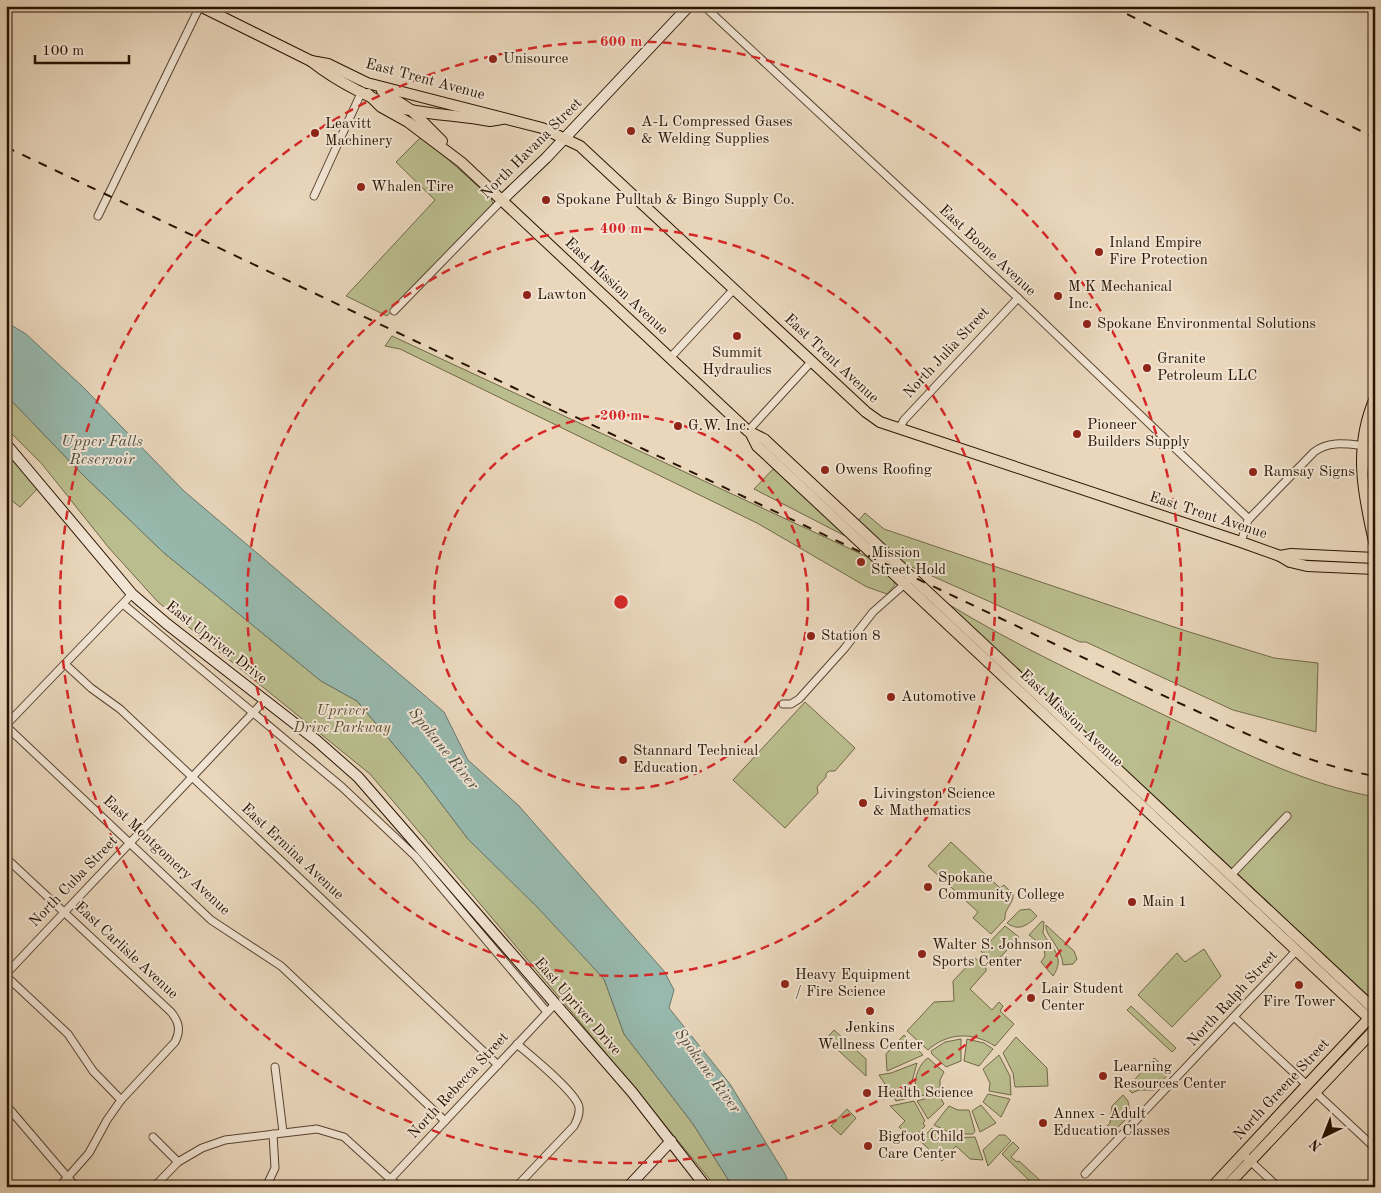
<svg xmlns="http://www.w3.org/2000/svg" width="1381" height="1193" viewBox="0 0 1381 1193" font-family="'Old Standard TT',serif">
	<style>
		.green { fill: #babd8e; stroke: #716848 }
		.water { fill: #97b9ae; stroke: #6b7769 }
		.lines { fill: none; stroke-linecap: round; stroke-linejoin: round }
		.street-casing { stroke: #584430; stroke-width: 9 }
		.secondary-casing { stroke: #281301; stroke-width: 12 }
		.primary-casing { stroke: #281301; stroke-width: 12 }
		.street { stroke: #f1e4d3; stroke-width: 7 }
		.secondary { stroke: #f1e4d3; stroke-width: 10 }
		.primary { stroke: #e9d6bb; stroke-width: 10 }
		.rail { stroke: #281301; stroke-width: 2; stroke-dasharray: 9 9; stroke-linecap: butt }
		.ring { fill: none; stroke: #d62828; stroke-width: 2.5; stroke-dasharray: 9 6 }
		.poi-dot { fill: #8f2418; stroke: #f1e4d3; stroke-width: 2 }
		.labels { text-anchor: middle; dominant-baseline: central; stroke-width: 4; stroke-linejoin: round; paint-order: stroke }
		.poi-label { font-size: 15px; fill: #281301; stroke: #f1e4d3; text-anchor: start }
		.street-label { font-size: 15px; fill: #281301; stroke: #f1e4d3 }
		.park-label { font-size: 15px; font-style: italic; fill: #5b4e32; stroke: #f1e4d3 }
		.water-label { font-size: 16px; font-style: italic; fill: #4f4d3e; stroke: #f1e4d3 }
		.centre { fill: #d62828; stroke: #f1e4d3; stroke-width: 2.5 }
		.ring-label { font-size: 15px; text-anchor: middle; font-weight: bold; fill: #d62828; stroke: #f1e4d3; stroke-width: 4; stroke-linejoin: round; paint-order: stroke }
	</style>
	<rect width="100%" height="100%" fill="#e9d6bb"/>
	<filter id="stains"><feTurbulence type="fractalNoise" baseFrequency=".004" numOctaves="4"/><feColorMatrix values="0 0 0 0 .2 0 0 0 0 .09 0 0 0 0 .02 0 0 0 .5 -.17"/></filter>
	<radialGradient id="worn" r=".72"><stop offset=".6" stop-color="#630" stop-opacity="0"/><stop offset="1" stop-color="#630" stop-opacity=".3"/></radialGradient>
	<g class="green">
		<polygon points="422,136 491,198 493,204 387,316 346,296 435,200 396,162"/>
		<polygon points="392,336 872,559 893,578 895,585 887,594 867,587 757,523 400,349 385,346"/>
		<polygon points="6,395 80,472 163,552 321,681 357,701 421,777 468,839 539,908 604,979 624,1034 693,1124 733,1187 716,1187 570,1010 370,774 158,602 109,548 42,464 6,428"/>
		<polygon points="6,453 38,488 20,507 6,496"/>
		<polygon points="775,467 853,540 754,489"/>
		<polygon points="865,513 884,529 1183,630 1274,658 1318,663 1316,732 1233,710 1086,642 1080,642 903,563 858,521"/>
		<path d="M 945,602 C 1016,646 1089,679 1164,715 C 1232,747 1300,783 1375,797 L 1375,1002 Z"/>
		<polygon points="805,702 855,748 835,771 829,771 826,774 826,777 817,787 818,793 785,828 733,780"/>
		<path d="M 951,842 L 1000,888 L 1004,885 L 1013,894 C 1014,904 1004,908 1005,919 L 991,934 L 973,918 L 978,912 L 928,866 Z"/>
		<path d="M 1030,909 L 1037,916 C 1028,925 1019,932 1007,923 L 1020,910 Z"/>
		<path d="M 1042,921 L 1044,922 L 1043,933 C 1052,949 1066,957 1053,976 L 1041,962 L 1045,956 L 1044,947 L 1029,935 Z"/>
		<path d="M 1046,925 L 1074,951 L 1077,959 L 1073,964 L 1063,965 C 1062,947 1044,935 1046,925 Z"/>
		<polygon points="1005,926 1019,937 994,964 990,963 981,951"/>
		<polygon points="1204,949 1221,976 1172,1027 1138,995 1177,953 1185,962"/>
		<path d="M 975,958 L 986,968 L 986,971 L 970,989 L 992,1010 L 999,1002 L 1003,1006 L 1000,1011 L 1014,1024 L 995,1046 C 973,1032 948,1032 928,1050 L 907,1031 L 934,1002 L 954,1001 L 953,981 Z"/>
		<polygon points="1131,1006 1176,1048 1172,1052 1127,1010"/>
		<polygon points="834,1030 866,1059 866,1076 826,1039"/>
		<polygon points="904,1035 923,1055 887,1071 886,1054"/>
		<polygon points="1016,1037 1047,1068 1048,1086 1015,1087 1013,1073 1003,1053"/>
		<polygon points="961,1039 961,1061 946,1067 932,1054 931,1051 945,1042"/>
		<polygon points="967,1039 984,1043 993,1049 979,1066 964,1061"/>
		<polygon points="999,1055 1010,1076 1011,1095 989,1091 990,1083 983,1069"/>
		<path d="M 928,1058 L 944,1072 L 940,1080 L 940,1091 L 917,1097 C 912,1085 917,1065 928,1058 Z"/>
		<polygon points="1154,1058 1170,1072 1154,1090 1139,1090 1132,1093 1127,1088"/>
		<polygon points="917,1063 911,1085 913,1097 896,1101 879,1075 891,1073"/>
		<polygon points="988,1094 1010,1099 1001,1117 983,1102"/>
		<polygon points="939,1095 944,1104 928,1119 917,1101"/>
		<polygon points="1123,1095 1128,1101 1130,1115 1109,1136 1103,1130 1110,1123 1112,1106"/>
		<polygon points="914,1101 925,1121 923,1123 925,1126 912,1140 899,1127 905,1121 890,1106"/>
		<polygon points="981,1105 996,1123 980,1132 972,1111"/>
		<polygon points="949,1106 958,1110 969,1110 975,1131 973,1134 953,1134 934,1125"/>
		<polygon points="847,1109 856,1118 841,1135 831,1126"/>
		<polygon points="932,1128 952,1138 975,1137 983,1160 970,1159 956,1146 942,1161 920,1141"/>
		<polygon points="999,1135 1005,1135 1011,1141 988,1166 983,1150"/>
		<polygon points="1013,1142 1019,1148 1011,1157 1017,1162 1019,1161 1042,1182 1040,1185 1042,1187 1036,1187 1002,1154"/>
	</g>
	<polygon class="water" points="6,322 26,334 83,387 184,491 444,712 468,760 519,806 664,971 674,990 669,1008 730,1084 785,1174 790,1187 733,1187 693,1124 624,1034 604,979 538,908 468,839 421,777 357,701 321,681 163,552 80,472 6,395"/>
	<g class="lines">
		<g class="street-casing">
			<g id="street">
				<polyline points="704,6 1018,298 1249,519"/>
				<polyline points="314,196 362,91"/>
				<polyline points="98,216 200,6"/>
				<polyline points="394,311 502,200"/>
				<polyline points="670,358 734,289"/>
				<polyline points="899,429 904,420 1018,298"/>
				<polyline points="748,431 812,361"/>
				<path d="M 1241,542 L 1248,520 L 1314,452 C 1330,440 1347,444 1367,446"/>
				<polyline points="123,604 342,787 415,856 547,1012"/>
				<polyline points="65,664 91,688 120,709 498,1065"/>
				<polyline points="783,704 791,704 799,699 844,649 873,612 907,582"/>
				<polyline points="6,725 132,594"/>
				<polyline points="6,726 211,920 281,966 445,1121"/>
				<path d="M 6,858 L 171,1012 C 179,1022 181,1030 175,1042 L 121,1100 L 107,1120 L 89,1153 L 59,1187"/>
				<polyline points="1231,875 1287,816"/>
				<polyline points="6,974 265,700"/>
				<polyline points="6,976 68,1034 93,1071 121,1100"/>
				<polyline points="1234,1017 1307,1085"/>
				<polyline points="275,1067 283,1132"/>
				<polyline points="1315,1092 1375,1148"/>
				<polyline points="6,1105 76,1187"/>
				<polyline points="153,1137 178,1162"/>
				<polyline points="1247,1158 1278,1187"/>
				<polyline points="1085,1174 1296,951"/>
				<polyline points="154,1187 178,1162 202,1148 225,1140 317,1129 344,1137 399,1187"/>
				<polyline points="266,1187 275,1168 273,1134"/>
				<polyline points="383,1187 555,1004"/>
				<path d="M 516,1187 L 574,1126 C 577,1120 580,1115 579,1107 C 576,1092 531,1056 517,1044"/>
				<polyline points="1368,1187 1375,1180"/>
			</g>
		</g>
		<g class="secondary-casing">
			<g id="secondary">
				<polyline points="502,200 546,158 689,6"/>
				<polyline points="6,444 132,594 167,624 316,740 358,777 632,1092 706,1187"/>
				<polyline points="628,1187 671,1141"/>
			</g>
		</g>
		<g class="primary-casing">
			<g id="primary">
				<path d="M 200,6 L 311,61 C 335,80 379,105 410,110 C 436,115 463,116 490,121 L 502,119"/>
				<polyline points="311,61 328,64 367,83 542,128 580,146 866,412 880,422 1241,542 1280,556 1290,562 1307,566 1375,569"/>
				<polyline points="382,91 411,110 442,141"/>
				<polyline points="368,94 381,107 408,122 461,162 748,431 764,439 1375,1010"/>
				<path d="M 1375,398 C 1353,448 1363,494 1375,546"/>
				<polyline points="1375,432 1371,457 1375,497"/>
				<polyline points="751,434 757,446 771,459 1375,1024"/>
				<polyline points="1280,556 1291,554 1375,558"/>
				<polyline points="1212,1187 1373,1014"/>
				<polyline points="1226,1187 1375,1029"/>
			</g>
		</g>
		<use href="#street" class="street"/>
		<use href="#secondary" class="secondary"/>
		<use href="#primary" class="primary"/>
		<g class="rail">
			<polyline points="1111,6 1375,138"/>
			<path d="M 6,147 L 1177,702 C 1241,731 1305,764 1375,776"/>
		</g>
	</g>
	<g class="ring">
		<circle cx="621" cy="602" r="187"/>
		<circle cx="621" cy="602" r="374"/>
		<circle cx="621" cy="602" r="561"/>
	</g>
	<g class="poi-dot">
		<circle cx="493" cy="59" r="5"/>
		<circle cx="631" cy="131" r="5"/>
		<circle cx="315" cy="133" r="5"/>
		<circle cx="361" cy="187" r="5"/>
		<circle cx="546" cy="200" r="5"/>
		<circle cx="1099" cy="252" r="5"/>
		<circle cx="527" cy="295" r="5"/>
		<circle cx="1058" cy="296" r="5"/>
		<circle cx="1087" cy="324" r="5"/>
		<circle cx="737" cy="336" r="5"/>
		<circle cx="1147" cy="368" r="5"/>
		<circle cx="678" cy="426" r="5"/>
		<circle cx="1077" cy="434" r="5"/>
		<circle cx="825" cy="470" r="5"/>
		<circle cx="1253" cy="472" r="5"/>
		<circle cx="861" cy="562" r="5"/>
		<circle cx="811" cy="636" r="5"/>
		<circle cx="891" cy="697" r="5"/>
		<circle cx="623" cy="760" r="5"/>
		<circle cx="863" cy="803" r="5"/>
		<circle cx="928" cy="887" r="5"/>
		<circle cx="1132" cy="902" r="5"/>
		<circle cx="922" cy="954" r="5"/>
		<circle cx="785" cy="984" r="5"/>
		<circle cx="1299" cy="985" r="5"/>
		<circle cx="1031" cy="998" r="5"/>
		<circle cx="870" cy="1011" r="5"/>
		<circle cx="1103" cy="1076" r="5"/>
		<circle cx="867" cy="1093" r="5"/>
		<circle cx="1043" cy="1123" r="5"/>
		<circle cx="868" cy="1146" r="5"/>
	</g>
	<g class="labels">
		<g class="poi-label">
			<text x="503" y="59">Unisource</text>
			<text x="641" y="122">A-L Compressed Gases<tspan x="641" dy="17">&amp; Welding Supplies</tspan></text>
			<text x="325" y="124">Leavitt<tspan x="325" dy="17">Machinery</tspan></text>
			<text x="371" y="187">Whalen Tire</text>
			<text x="556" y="200">Spokane Pulltab &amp; Bingo Supply Co.</text>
			<text x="1109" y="243">Inland Empire<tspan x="1109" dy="17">Fire Protection</tspan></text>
			<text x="1068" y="287">M K Mechanical<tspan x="1068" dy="17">Inc.</tspan></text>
			<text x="537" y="295">Lawton</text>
			<text x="1097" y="324">Spokane Environmental Solutions</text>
			<text x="737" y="353" text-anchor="middle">Summit<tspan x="737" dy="17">Hydraulics</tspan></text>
			<text x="1157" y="359">Granite<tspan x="1157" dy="17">Petroleum LLC</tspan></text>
			<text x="1087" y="425">Pioneer<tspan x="1087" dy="17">Builders Supply</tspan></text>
			<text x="688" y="426">G.W. Inc.</text>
			<text x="835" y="470">Owens Roofing</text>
			<text x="1263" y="472">Ramsay Signs</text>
			<text x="871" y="553">Mission<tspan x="871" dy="17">Street Hold</tspan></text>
			<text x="821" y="636">Station 8</text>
			<text x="901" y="697">Automotive</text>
			<text x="633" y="751">Stannard Technical<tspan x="633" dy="17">Education</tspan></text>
			<text x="873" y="794">Livingston Science<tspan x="873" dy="17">&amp; Mathematics</tspan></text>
			<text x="938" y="878">Spokane<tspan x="938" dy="17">Community College</tspan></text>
			<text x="1142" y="902">Main 1</text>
			<text x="932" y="945">Walter S. Johnson<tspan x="932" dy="17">Sports Center</tspan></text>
			<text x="795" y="975">Heavy Equipment<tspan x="795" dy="17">/ Fire Science</tspan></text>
			<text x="1041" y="989">Lair Student<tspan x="1041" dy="17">Center</tspan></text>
			<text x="1299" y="1002" text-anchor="middle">Fire Tower</text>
			<text x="870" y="1028" text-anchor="middle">Jenkins<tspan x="870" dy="17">Wellness Center</tspan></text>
			<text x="1113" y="1067">Learning<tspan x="1113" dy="17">Resources Center</tspan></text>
			<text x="877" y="1093">Health Science</text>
			<text x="1053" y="1114">Annex - Adult<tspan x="1053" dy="17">Education Classes</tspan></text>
			<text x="878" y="1137">Bigfoot Child<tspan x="878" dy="17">Care Center</tspan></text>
		</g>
		<g class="street-label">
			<text transform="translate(425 80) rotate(15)">East Trent Avenue</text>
			<text transform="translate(532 149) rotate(-45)">North Havana Street</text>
			<text transform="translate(987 251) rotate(43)">East Boone Avenue</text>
			<text transform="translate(616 287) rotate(43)">East Mission Avenue</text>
			<text transform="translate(947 353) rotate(-47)">North Julia Street</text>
			<text transform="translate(831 359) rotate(43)">East Trent Avenue</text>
			<text transform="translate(1208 516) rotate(18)">East Trent Avenue</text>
			<text transform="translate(216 643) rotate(38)">East Upriver Drive</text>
			<text transform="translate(1071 719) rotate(43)">East Mission Avenue</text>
			<text transform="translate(292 852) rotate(43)">East Ermina Avenue</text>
			<text transform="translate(166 856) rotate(43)">East Montgomery Avenue</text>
			<text transform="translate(74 882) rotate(-46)">North Cuba Street</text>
			<text transform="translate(126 951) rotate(43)">East Carlisle Avenue</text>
			<text transform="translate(1233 999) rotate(-47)">North Ralph Street</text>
			<text transform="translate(577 1007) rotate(49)">East Upriver Drive</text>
			<text transform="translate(459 1086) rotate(-47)">North Rebecca Street</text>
			<text transform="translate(1282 1090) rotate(-47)">North Greene Street</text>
		</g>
		<g class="park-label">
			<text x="342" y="711">Upriver<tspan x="342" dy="17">Drive Parkway</tspan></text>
		</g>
		<g class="water-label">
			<text x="102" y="442">Upper Falls<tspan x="102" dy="18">Reservoir</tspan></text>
			<text transform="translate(443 749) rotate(51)">Spokane River</text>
			<text transform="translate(707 1071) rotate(54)">Spokane River</text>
		</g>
	</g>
	<circle cx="621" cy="602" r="8" class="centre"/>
	<g class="ring-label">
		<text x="621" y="46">600 m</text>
		<text x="621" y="233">400 m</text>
		<text x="621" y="420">200 m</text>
	</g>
	<rect width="1381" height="1193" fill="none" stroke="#e9d6bb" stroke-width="25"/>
	<rect x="8" y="8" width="1366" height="1178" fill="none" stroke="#281301" stroke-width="2.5"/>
	<rect x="12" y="12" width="1356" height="1168" fill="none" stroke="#281301"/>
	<g transform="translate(1324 1136) rotate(223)" stroke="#f1e4d3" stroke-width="4" paint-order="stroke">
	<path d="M0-4L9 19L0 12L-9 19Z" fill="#281301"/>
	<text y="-8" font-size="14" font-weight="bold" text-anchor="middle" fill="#281301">N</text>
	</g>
	<path d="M35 55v8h94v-8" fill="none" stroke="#281301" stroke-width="2.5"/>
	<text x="42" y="55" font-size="15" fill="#281301" stroke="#f1e4d3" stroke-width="4" paint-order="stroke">100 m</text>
	<rect width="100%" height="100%" filter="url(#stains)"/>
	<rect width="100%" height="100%" fill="url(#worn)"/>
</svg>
